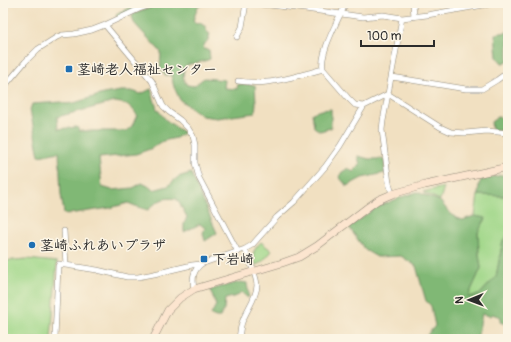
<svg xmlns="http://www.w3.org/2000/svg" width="511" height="342" font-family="Pangolin,'Klee One',sans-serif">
<rect width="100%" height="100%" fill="#fcf5e5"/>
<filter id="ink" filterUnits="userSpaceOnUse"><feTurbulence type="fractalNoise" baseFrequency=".025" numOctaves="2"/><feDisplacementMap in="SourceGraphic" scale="8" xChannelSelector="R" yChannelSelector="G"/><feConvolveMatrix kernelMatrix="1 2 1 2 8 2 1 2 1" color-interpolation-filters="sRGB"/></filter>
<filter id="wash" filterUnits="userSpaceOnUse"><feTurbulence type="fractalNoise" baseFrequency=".012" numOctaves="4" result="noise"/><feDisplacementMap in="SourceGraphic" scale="16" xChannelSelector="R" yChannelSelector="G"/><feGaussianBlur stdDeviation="0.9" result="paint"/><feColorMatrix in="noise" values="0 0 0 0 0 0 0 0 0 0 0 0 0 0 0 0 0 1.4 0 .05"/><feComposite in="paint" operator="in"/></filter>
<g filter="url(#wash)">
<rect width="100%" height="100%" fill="#f1e0c1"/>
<path fill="#a0d789" stroke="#66815a" d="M 444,187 L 440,200 L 423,192 Z
M 478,195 L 508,196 L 508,235 L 503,240 L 496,277 L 479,295 L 468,297 L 481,268 L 479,255 L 478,231 L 486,219 L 475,216 Z
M 261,242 L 272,251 L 262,262 L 256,265 L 255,264 C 252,252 253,251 261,242 Z
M 27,259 L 57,262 L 51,339 L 3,339 L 3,261 Z"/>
<path fill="#80b875" stroke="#567250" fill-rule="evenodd" d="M 136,3 L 152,3 L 117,17 L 116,15 Z
M 163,3 L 203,3 L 203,5 L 198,6 L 193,21 L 196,24 L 200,23 L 206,27 L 206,31 L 210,34 L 208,40 L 203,46 L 204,49 L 209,50 L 210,59 C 202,63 193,62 185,66 C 183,73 182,79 187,85 L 194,86 L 204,78 L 225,80 L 224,88 L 237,89 L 238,84 L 255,85 L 256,103 L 255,113 L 217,118 L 202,116 L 180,100 L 174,87 L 171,75 L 165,75 L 160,68 L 161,52 L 134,23 L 132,17 L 133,14 Z
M 508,32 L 508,62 L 502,63 L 497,57 L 495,34 Z
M 151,89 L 157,109 L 166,120 L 184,133 L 176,138 L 163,141 L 150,149 L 136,154 L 99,158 L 102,187 L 112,190 L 133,188 L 142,183 L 148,186 L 153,190 L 168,186 L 178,177 L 191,173 L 217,233 L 205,241 L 203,233 L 205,228 L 200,224 L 184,232 L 184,224 L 187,217 L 177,199 C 162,197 159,200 148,210 L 138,207 L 128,203 L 110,208 L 68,214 L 64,213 L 61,195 L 59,152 L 39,156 L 30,110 L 32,104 L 62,102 L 65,104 L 74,103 L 103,94 L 121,91 L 132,91 L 141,94 ZM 115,102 C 127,104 130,104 137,115 L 132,126 L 126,131 L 79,131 L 77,127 L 58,129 L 57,117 Z
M 331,109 L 331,128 L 320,131 L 314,127 L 312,113 L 321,110 Z
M 498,117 L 508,120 L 508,132 L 492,129 L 491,122 Z
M 358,156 L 369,159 L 384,159 L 385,173 L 362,178 L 347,186 L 340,178 L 341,173 L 348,168 L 353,172 L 360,165 Z
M 508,174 L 508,196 L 478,195 L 479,184 L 482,179 Z
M 417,192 L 440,201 L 449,212 L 456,218 L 463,220 L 474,216 L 486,218 L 478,232 L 479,255 L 481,268 L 468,297 L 479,295 L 496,277 L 503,240 L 508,235 L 508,325 L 500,322 L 501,317 L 492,314 L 490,316 L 482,314 L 477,339 L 431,339 L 427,335 L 435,326 L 431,306 L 426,301 L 416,266 L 401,256 L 377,257 L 365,250 L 349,227 L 377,207 L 402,197 Z
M 240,282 L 247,283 C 247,289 250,291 248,298 L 241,292 L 237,296 L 225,299 L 224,309 L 220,317 L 216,317 L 211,315 L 216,305 L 210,290 Z"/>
</g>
<g filter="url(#ink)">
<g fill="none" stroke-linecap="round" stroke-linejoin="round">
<defs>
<path id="street" d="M 251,3 L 305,9 L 363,17 L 383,15 L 402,18 L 427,15 L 495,3
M 345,3 L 342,12 L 339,17 C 333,30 320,55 323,69 L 348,98 L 355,105 L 364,106
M 413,3 L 414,17
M 105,25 L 152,81 L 163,106 L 169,112 L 180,120 L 188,128 L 193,136 L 195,145 L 195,163 L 199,178 L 238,252
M 237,37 L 242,27 L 246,3
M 392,77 L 466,89 L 482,89 L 497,80 L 508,72
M 238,81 C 247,82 257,84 267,82 C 286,80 304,74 323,69
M 3,88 L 25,62 L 38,49 L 57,37 L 62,35 L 74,34 L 92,30 L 105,25 L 139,9 L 157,3
M 392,194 L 389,183 L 382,130 L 383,121 L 402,18
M 64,231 L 66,265
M 194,289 C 192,278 193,271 201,264 L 245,249 L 252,245 L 277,217 L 294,202 L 325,167 L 340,146 L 364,106 L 388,94 L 440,127 L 451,132 L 465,133 L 487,131 L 508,133
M 55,339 L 58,266 L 59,264 L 97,270 L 127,277 L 138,277 L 154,274 L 192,265 L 201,264
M 239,339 C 240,333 240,326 243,320 C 247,309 257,297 257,285 C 256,273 249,261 245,249"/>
<path id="secondary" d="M 153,339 L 168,310 L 180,298 L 194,289 L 282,263 L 299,257 L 317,246 L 368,207 L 378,200 L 392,194 L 425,185 L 508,167"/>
</defs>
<use href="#street" stroke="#8e8676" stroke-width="6"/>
<use href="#secondary" stroke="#8e8676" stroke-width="8"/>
<use href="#street" stroke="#fff" stroke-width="5"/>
<use href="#secondary" stroke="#fce5cf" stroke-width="7"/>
</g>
</g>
<g fill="#1f6fb2" stroke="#fcf5e5" stroke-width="1.5">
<rect x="65" y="65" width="8" height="8" rx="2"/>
<circle cx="32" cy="245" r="4"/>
<rect x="200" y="255" width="8" height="8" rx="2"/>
</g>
<g text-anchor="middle" stroke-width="3" stroke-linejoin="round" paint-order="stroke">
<g font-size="14" font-weight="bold" fill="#2b2b2b" stroke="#fcf5e5" text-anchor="start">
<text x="77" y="74">茎崎老人福祉センター</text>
<text x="40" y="250">茎崎ふれあいプラザ</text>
<text x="212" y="264">下岩崎</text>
</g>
</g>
<rect width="511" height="342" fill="none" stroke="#fcf5e5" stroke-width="16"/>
<g transform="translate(469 300) rotate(269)" stroke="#fcf5e5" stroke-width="3" paint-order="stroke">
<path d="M0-3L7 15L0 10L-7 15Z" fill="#2b2b2b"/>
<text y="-6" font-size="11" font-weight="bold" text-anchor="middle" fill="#2b2b2b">N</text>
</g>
<path d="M361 40v6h73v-6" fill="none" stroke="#2b2b2b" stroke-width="2"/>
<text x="367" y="40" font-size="12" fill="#2b2b2b" stroke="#fcf5e5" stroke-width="3" paint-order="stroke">100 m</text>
</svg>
